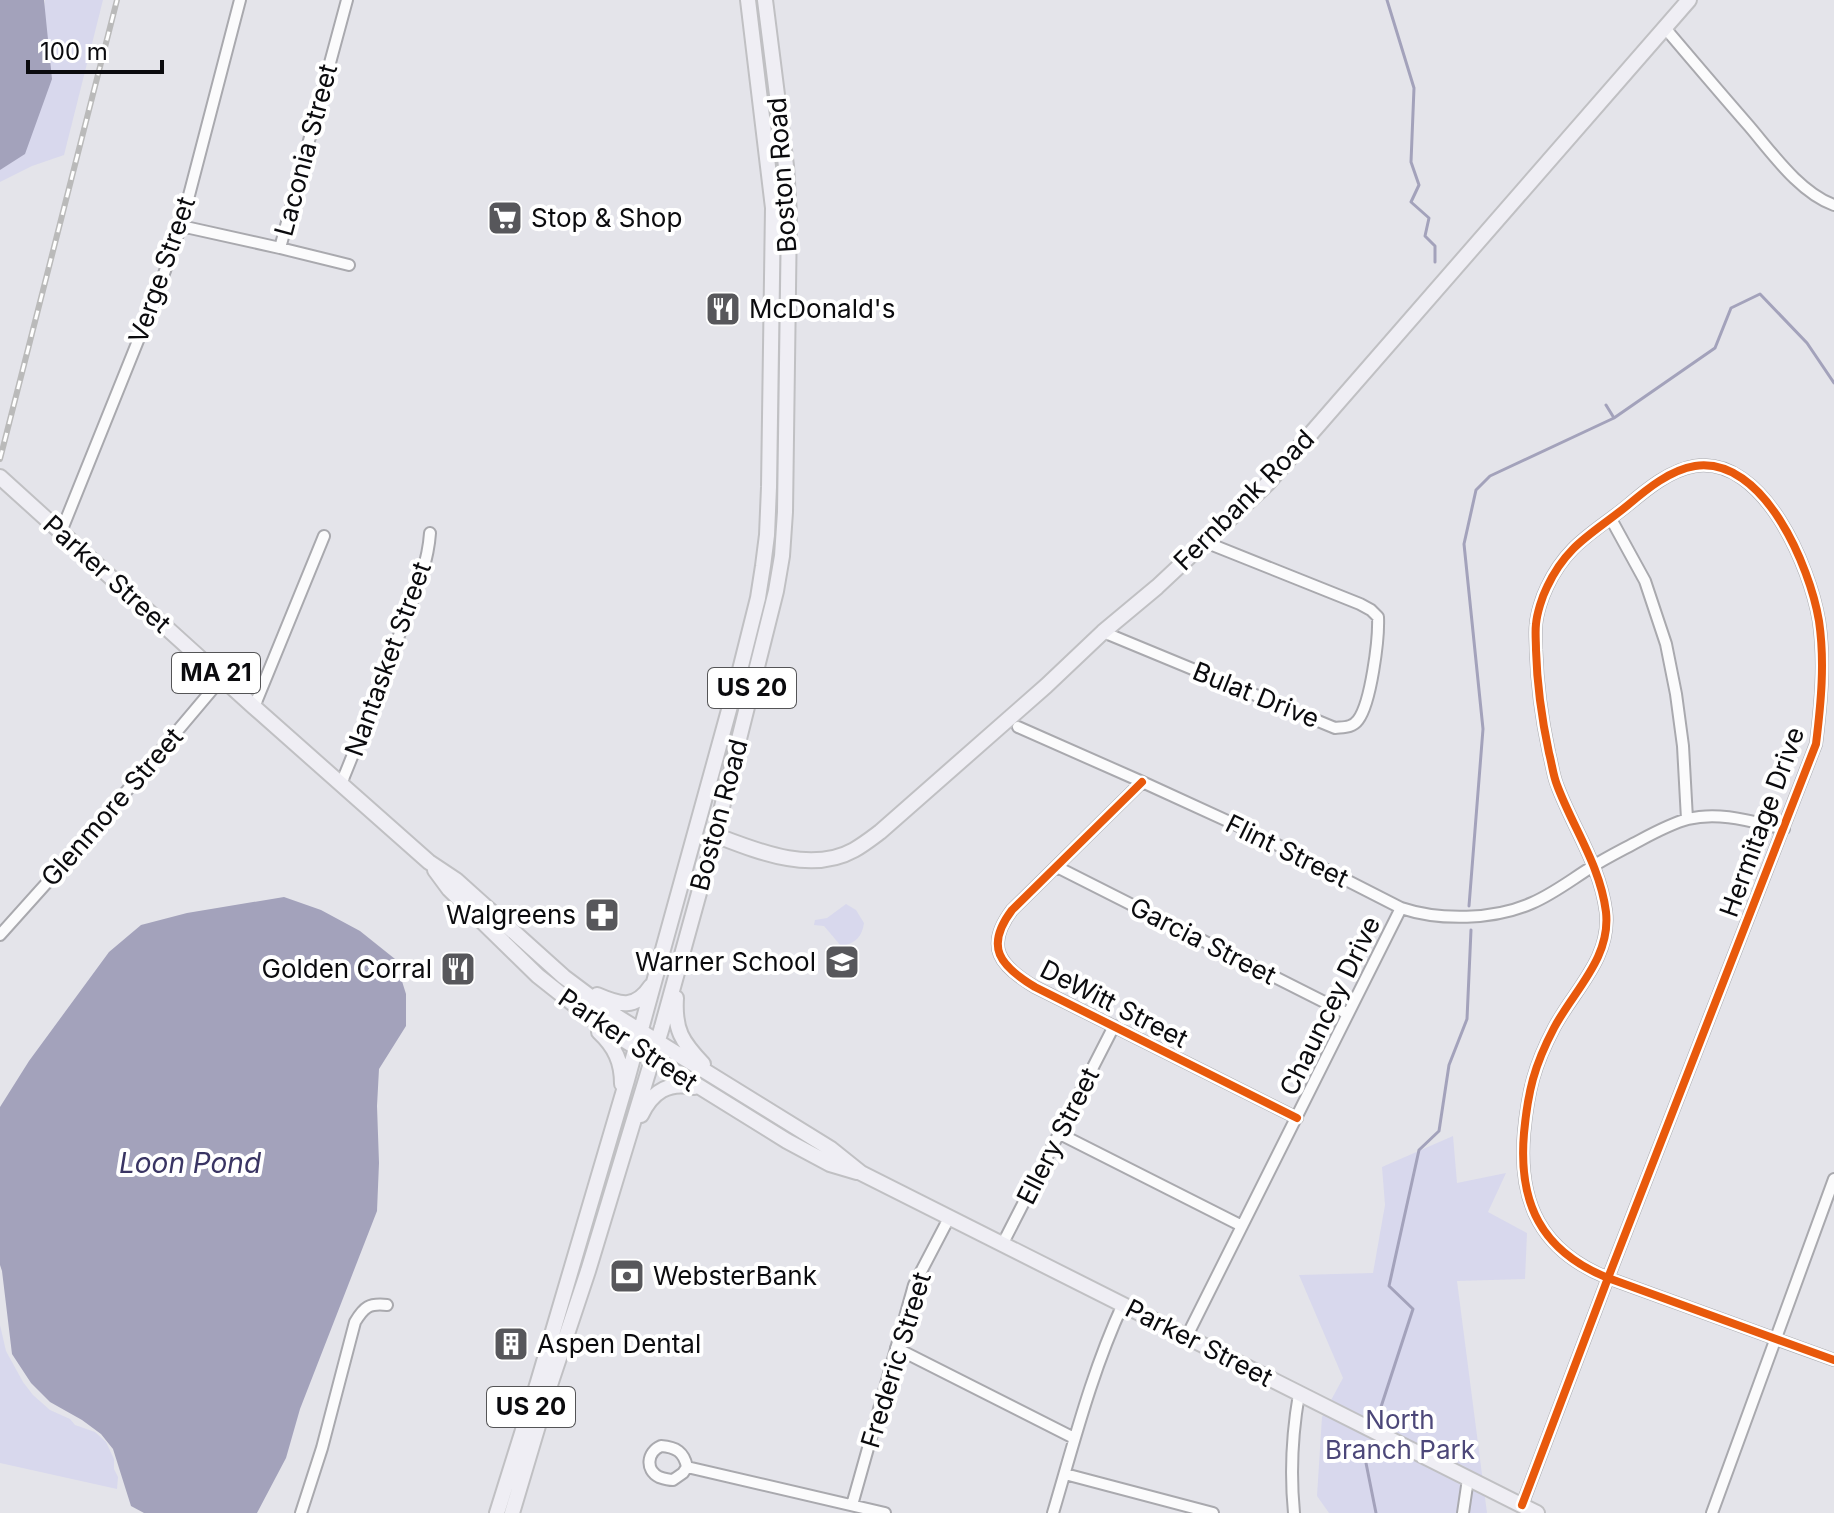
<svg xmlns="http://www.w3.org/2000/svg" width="1834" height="1513" font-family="Inter,sans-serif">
<rect width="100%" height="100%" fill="#e4e4ea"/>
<path fill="#d8d8ed" d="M 45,0 L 103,0 L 64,155 L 32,166 L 0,182 L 0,106 L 38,53 Z
M 846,904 L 856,910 L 864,923 C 862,937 855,944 841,946 L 824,926 L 814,925 L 815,920 L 827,918 Z
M 1453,1136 L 1457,1183 L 1506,1173 L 1488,1212 L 1527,1233 L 1525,1279 L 1457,1281 L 1487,1513 L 1329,1513 L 1317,1496 L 1322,1417 L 1343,1378 L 1299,1275 L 1373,1273 L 1385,1205 L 1382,1167 Z
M 0,1305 L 0,1325 L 6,1351 L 23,1382 L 33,1395 L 50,1410 L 70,1419 L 75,1425 L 95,1432 L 106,1442 L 114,1459 L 114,1469 L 118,1477 L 117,1489 L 0,1463 Z"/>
<path fill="#a3a2bb" d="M 0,0 L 44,0 L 52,79 L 25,154 L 0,170 Z
M 284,897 L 321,910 L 360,931 L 395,959 L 406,994 L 406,1026 L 379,1069 L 377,1106 L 379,1163 L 377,1211 L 300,1409 L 286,1458 L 257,1513 L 144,1513 L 131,1506 L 113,1449 L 101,1434 L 82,1420 L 50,1402 L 31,1383 L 12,1354 L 2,1271 L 0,1265 L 0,1107 L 29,1061 L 109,952 L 141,925 L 187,913 Z"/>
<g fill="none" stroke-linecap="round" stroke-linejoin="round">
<path stroke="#a3a2bb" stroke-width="3" d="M 1387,0 L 1414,88 L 1411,162 L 1419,185 L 1411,202 L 1429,218 L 1425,236 L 1435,246 L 1435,262
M 1606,405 L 1614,418
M 1469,906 L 1483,729 L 1464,544 L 1476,490 L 1490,476 L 1614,418 L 1715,348 L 1731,308 L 1760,294 L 1807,343 L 1834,383
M 1378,1416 L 1413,1309 L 1389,1286 L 1419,1150 L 1439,1131 L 1449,1065 L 1467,1019 L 1471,930
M 1363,1448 L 1376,1513"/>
<defs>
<path id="minor" d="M 1665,28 C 1693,61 1721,94 1749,126 C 1772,153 1800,193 1834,205
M 181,226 L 280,248 L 347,0
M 280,248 L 349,265
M 1611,519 L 1645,581 L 1666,644 L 1676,694 L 1683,746 L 1687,819
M 61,532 L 156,296 L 181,226 L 240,0
M 1103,632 L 1335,728 C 1344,727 1352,728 1358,720 C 1371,703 1379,639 1378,617 L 1371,610 L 1360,604 L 1205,542
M 254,707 L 324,536
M 1018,727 L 1138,780 L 1258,835 L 1401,908 C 1440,921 1494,920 1532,903 C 1553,894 1571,880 1590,868 C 1604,859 1618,852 1633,844 C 1650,835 1669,824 1688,819 C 1720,811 1753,822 1784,829
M 1142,782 L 1012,910 C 984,947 1000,966 1035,987 L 1297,1118
M 341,784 C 363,730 384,677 404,622 C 415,594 428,564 430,533
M 1057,867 L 1348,1014
M 0,935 L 87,838 L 222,678
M 1060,1134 L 1242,1226
M 1002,1245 L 1114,1026
M 1187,1336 L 1401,908
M 896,1348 L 1074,1438
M 661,1446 C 676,1447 684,1452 687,1467 L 683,1473 L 673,1480 C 670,1480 662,1478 659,1477 C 645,1470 647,1452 661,1446 Z
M 687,1467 L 885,1513
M 1065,1474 L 1213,1513
M 852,1505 L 914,1285 L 949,1218
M 1522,1505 L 1608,1278 L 1816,744 C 1821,703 1825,662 1819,621 C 1810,567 1764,456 1695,466 C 1670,470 1647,489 1628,505 C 1594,533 1567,544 1547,587 C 1542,597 1537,613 1536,624 C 1535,632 1536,642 1536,650 C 1537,685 1542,720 1549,753 C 1552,764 1553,775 1557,785 C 1573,828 1600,865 1606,912 C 1611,958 1574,990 1554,1028 C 1534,1066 1528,1091 1524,1133 C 1518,1203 1541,1251 1608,1278 L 1834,1360
M 301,1513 L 322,1448 L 355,1322 C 364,1307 369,1303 387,1305
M 1053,1513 C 1074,1442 1092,1371 1123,1304
M 1294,1513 C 1290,1472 1292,1434 1299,1394
M 1463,1513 L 1468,1479
M 1712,1513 L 1834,1179"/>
<path id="major" d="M 0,477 L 254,707 L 429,862 L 456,880 L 564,977 L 616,1016 L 831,1149 L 861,1173 L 1537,1513
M 715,835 C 757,851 811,874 854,850 C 863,845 872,838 880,832 L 1046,686 L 1103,632 L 1157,587 L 1267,484 L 1689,0
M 435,870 L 449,889 L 538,976 L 600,1025 L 787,1141 L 830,1164 L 857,1172
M 597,995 C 620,1005 635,1010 651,986
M 676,998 C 674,1030 682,1042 703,1064
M 599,1032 C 615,1047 622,1062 622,1084
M 641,1115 C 652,1092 668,1081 694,1087
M 497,1513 L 538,1382 L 627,1080 L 740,670 L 758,598 L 763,566 L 767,535 L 769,487 L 773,208 L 748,0
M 512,1513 L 551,1382 L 588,1271 L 662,1027 L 715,835 L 776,591 L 782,556 L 785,512 L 789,215 L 786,166 L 765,0"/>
</defs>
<use href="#minor" stroke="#a9a9ae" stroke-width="14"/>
<use href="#major" stroke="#c0c0c3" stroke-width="18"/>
<use href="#minor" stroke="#fbfbfc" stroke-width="10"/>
<use href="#major" stroke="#efeef4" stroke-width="14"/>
<defs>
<path id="rail" d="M 0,459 L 117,0"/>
</defs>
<use href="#rail" stroke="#bababa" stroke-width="6"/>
<use href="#rail" stroke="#fff" stroke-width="3" stroke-dasharray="9" stroke-linecap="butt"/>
<defs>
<path id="cycleway" d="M 1142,782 L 1012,910 C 984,947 1000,966 1035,987 L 1297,1118
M 1522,1505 L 1608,1278 L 1816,744 C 1821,703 1825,662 1819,621 C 1810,567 1764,456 1695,466 C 1670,470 1647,489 1628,505 C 1594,533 1567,544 1547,587 C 1542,597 1537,613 1536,624 C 1535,632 1536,642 1536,650 C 1537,685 1542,720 1549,753 C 1552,764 1553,775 1557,785 C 1573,828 1600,865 1606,912 C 1611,958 1574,990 1554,1028 C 1534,1066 1528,1091 1524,1133 C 1518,1203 1541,1251 1608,1278 L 1834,1360"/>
</defs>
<use href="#cycleway" stroke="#fff" stroke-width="13"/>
<use href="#cycleway" stroke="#e8590c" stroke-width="8"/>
</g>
<defs>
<symbol id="supermarket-square" viewBox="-11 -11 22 22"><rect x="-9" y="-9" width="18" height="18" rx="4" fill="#57575b" stroke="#fff"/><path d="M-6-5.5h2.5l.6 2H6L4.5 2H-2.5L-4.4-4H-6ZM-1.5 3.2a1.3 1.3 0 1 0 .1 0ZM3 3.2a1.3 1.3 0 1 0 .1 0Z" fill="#fff"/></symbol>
<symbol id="restaurant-square" viewBox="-11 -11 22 22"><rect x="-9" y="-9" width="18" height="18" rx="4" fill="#57575b" stroke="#fff"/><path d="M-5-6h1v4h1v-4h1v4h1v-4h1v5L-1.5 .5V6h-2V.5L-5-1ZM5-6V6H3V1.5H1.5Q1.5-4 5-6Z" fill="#fff"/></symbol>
<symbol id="pharmacy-square" viewBox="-11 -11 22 22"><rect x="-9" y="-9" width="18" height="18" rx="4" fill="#57575b" stroke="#fff"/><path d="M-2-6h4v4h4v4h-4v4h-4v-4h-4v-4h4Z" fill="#fff"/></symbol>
<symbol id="school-square" viewBox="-11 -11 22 22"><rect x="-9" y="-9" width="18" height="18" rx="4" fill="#57575b" stroke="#fff"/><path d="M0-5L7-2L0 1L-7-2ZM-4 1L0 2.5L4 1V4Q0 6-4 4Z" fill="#fff"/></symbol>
<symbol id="bank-square" viewBox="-11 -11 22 22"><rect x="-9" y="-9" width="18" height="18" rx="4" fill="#57575b" stroke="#fff"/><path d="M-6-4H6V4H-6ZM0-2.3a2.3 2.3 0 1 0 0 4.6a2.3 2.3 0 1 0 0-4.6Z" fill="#fff"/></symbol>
<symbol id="building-square" viewBox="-11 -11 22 22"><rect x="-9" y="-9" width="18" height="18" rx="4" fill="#57575b" stroke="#fff"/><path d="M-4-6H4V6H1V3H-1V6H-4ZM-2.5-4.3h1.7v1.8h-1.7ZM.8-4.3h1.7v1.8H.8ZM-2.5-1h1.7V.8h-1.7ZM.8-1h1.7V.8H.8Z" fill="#fff"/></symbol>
</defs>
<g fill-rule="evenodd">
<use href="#supermarket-square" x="485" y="198" width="40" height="40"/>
<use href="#restaurant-square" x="703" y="289" width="40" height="40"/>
<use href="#pharmacy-square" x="582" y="895" width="40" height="40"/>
<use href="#school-square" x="822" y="942" width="40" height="40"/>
<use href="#restaurant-square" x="438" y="949" width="40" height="40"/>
<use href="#bank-square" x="607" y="1256" width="40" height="40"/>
<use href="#building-square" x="491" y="1324" width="40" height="40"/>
</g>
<g text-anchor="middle" stroke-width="8" stroke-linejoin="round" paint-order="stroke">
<g fill="#fff" stroke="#545456" stroke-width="2">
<rect x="172" y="653" width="88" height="40" rx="6"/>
<rect x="708" y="668" width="88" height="40" rx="6"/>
<rect x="487" y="1387" width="88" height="40" rx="6"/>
</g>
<g font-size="24" font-weight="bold" fill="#0b0b0e">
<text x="216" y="681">MA 21</text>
<text x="752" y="696">US 20</text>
<text x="531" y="1415">US 20</text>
</g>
<g font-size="26" fill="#0b0b0e" stroke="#fff">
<text transform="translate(306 150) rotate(-75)" y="9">Laconia Street</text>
<text transform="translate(782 175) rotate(-94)" y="9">Boston Road</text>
<text transform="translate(162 270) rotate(-71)" y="9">Verge Street</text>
<text transform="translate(1244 500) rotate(-45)" y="9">Fernbank Road</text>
<text transform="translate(107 574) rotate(42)" y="9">Parker Street</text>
<text transform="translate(388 659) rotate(-70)" y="9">Nantasket Street</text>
<text transform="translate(1256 695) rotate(22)" y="9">Bulat Drive</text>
<text transform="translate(112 807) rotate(-49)" y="9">Glenmore Street</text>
<text transform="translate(719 815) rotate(-75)" y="9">Boston Road</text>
<text transform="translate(1762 822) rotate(-70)" y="9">Hermitage Drive</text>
<text transform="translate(1287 851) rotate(26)" y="9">Flint Street</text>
<text transform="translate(1203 941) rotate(27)" y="9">Garcia Street</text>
<text transform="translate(1114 1004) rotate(27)" y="9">DeWitt Street</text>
<text transform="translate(1330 1006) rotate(-64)" y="9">Chauncey Drive</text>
<text transform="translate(628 1040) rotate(34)" y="9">Parker Street</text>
<text transform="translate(1058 1136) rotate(-63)" y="9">Ellery Street</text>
<text transform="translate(1199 1343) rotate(27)" y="9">Parker Street</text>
<text transform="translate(896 1360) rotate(-73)" y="9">Frederic Street</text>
</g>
<g font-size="26" fill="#0b0b0e" stroke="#fff" text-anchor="start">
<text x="531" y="227">Stop &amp; Shop</text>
<text x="749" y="318">McDonald's</text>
<text x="576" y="924" text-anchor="end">Walgreens</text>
<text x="816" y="971" text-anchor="end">Warner School</text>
<text x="432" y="978" text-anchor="end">Golden Corral</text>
<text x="653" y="1285">WebsterBank</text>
<text x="537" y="1353">Aspen Dental</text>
</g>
<g font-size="26" fill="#4c4779" stroke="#fff">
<text x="1400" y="1429">North<tspan x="1400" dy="30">Branch Park</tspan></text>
</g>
<g font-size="28" font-style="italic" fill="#393463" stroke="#fff">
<text x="190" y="1173">Loon Pond</text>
</g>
</g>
<path d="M28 60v12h134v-12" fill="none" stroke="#0b0b0e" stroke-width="4"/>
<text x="40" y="60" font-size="24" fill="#0b0b0e" stroke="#ffffff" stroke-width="6" paint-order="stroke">100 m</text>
</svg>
